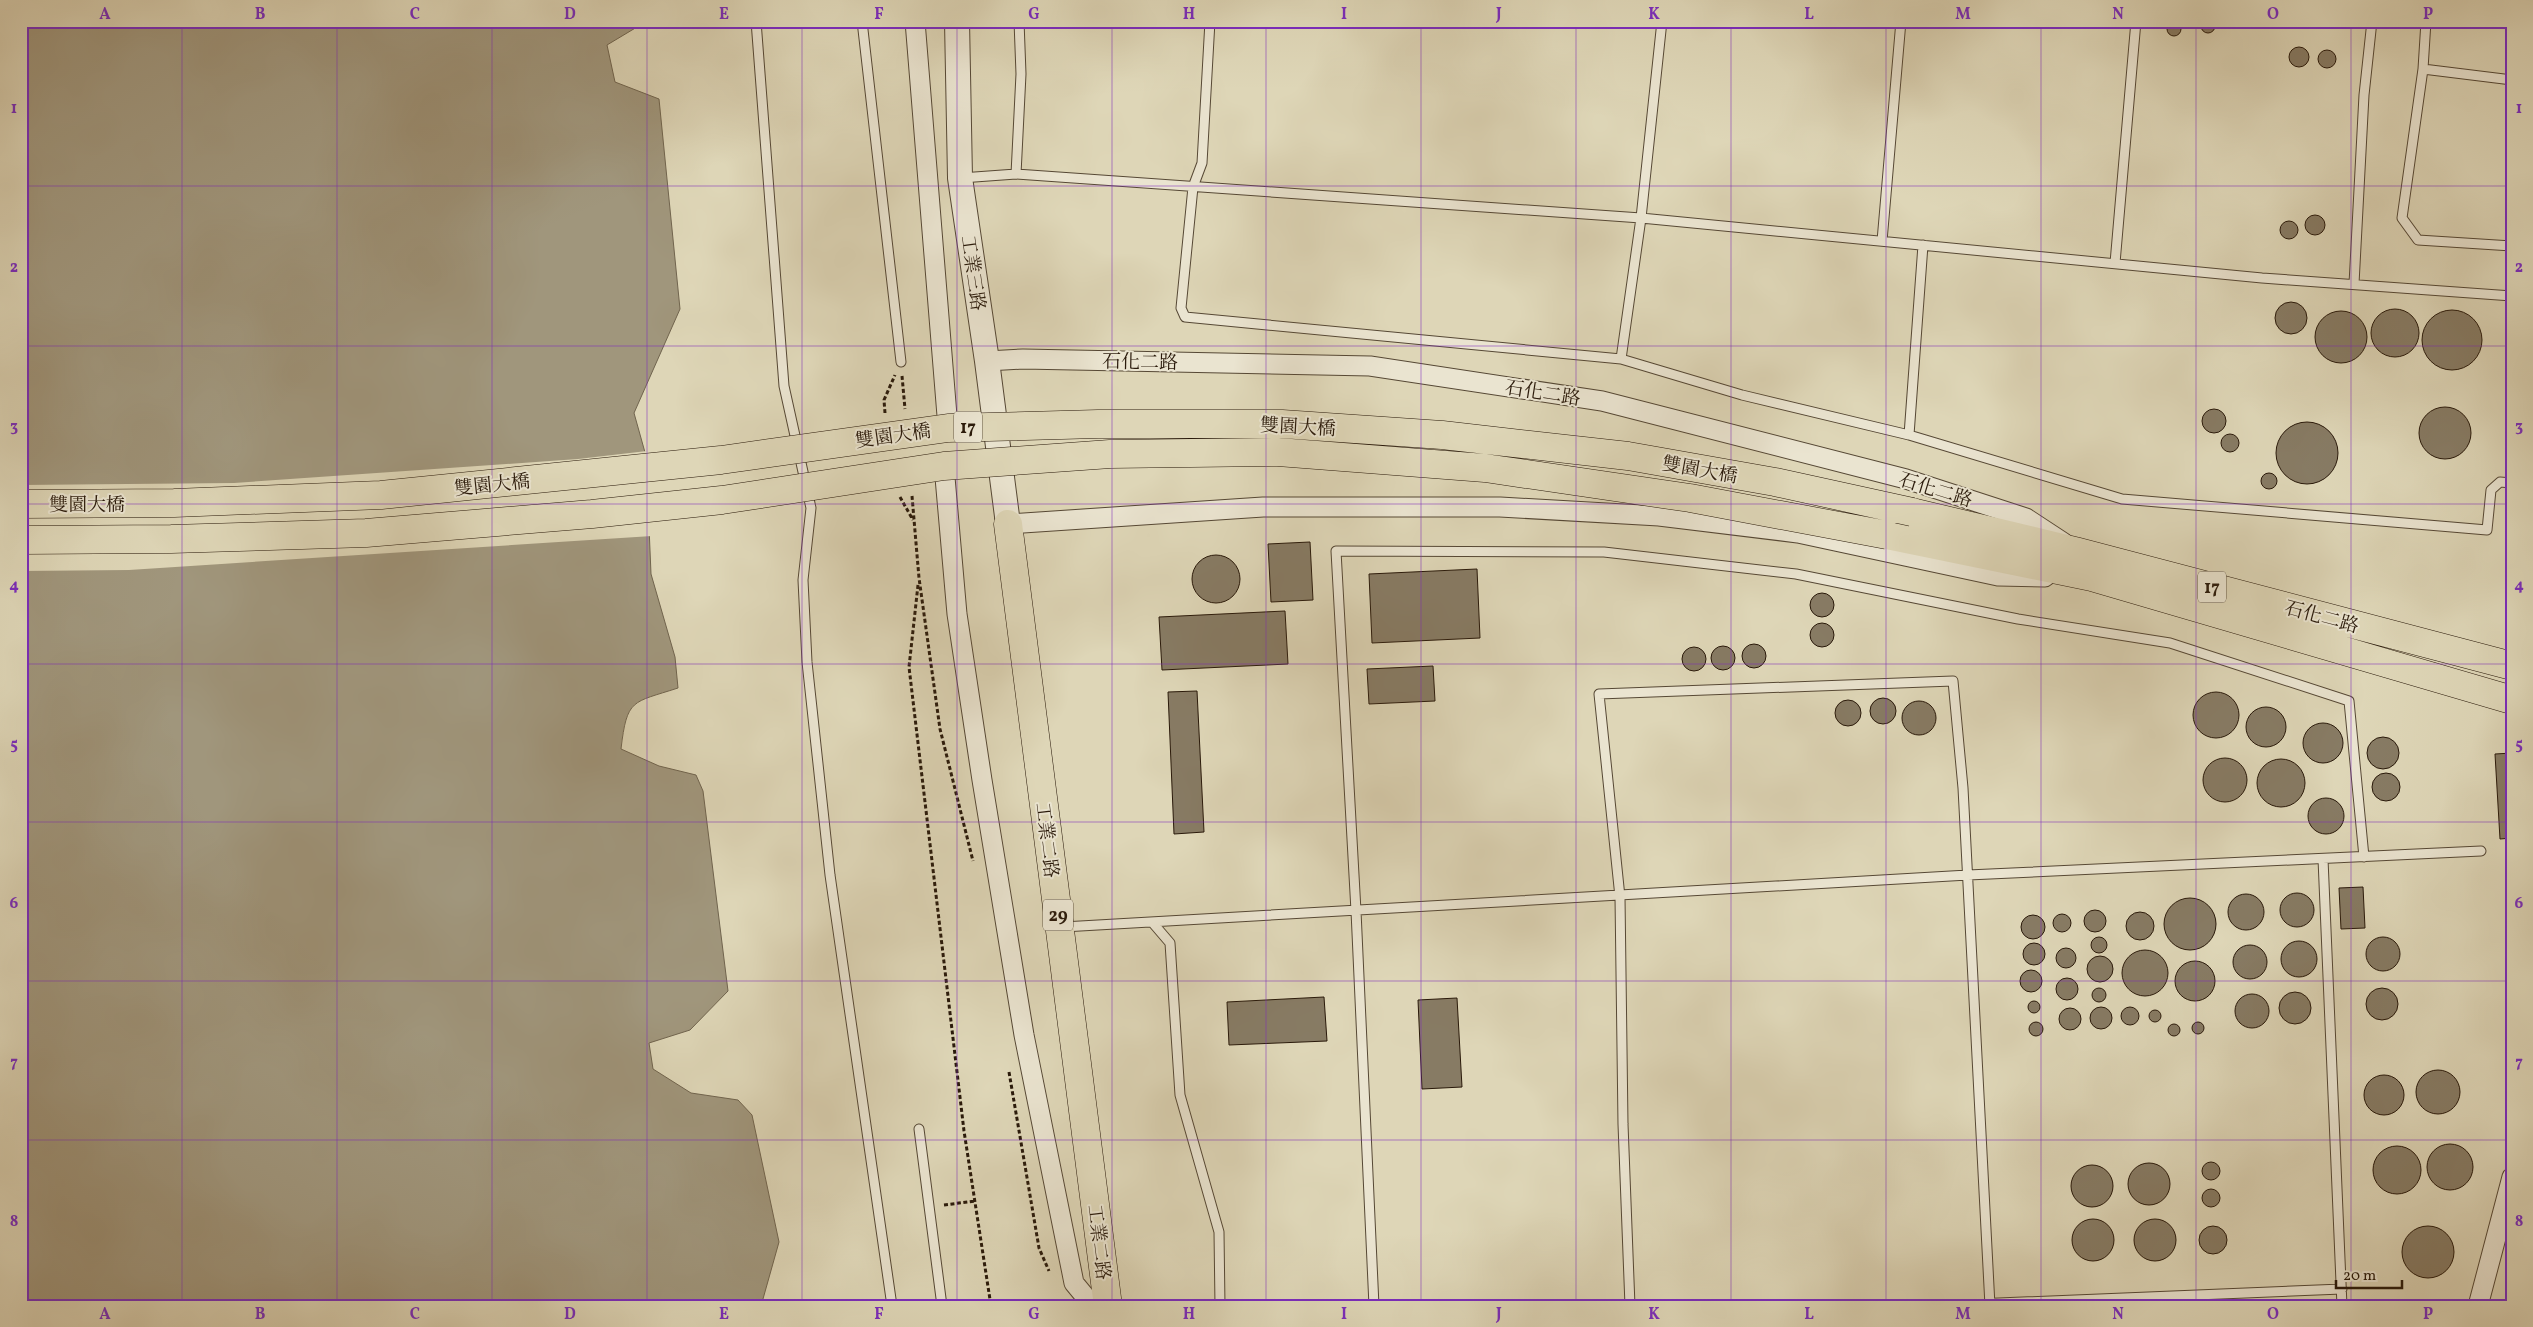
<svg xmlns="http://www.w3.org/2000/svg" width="2533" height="1327" font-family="Vollkorn,'Noto Serif TC',serif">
<rect width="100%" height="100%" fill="#ded6b7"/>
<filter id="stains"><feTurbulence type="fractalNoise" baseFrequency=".004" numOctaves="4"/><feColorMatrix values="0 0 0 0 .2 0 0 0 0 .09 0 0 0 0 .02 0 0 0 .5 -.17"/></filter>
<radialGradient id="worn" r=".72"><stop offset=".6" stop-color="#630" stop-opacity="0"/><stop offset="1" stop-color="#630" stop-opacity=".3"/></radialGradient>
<path fill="#a0967c" stroke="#70644e" d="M 21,21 L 647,21 L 607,45 L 615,82 L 659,99 L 680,309 L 634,413 L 646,456 L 651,574 L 675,657 L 678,688 C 632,703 627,698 621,749 L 659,766 L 696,775 L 703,791 L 728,991 L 690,1030 L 649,1043 L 653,1069 L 691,1093 L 738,1100 L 752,1115 L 779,1242 L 761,1306 L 21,1306 Z"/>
<path fill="#ded6b7" d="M 647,451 L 652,536 L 129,570 L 21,571 L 21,485 L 234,483 L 578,459 Z"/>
<path fill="#877b64" stroke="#29190a" d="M2201 26a7 7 0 1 1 14 0a7 7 0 1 1-14 0Z
M2167 29a7 7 0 1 1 14 0a7 7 0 1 1-14 0Z
M2289 57a10 10 0 1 1 20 0a10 10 0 1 1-20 0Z
M2318 59a9 9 0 1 1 18 0a9 9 0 1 1-18 0Z
M2305 225a10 10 0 1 1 20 0a10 10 0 1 1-20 0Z
M2280 230a9 9 0 1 1 18 0a9 9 0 1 1-18 0Z
M2275 318a16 16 0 1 1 32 0a16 16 0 1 1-32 0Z
M2371 333a24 24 0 1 1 48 0a24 24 0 1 1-48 0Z
M2422 340a30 30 0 1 1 60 0a30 30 0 1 1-60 0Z
M2315 337a26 26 0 1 1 52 0a26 26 0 1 1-52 0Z
M2419 433a26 26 0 1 1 52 0a26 26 0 1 1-52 0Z
M2202 421a12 12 0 1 1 24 0a12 12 0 1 1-24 0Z
M2276 453a31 31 0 1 1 62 0a31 31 0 1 1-62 0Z
M2221 443a9 9 0 1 1 18 0a9 9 0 1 1-18 0Z
M2261 481a8 8 0 1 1 16 0a8 8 0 1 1-16 0Z
M 1310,542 L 1313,600 L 1271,602 L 1268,544 Z
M1192 579a24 24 0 1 1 48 0a24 24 0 1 1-48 0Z
M 1477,569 L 1480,638 L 1372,643 L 1369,574 Z
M1810 605a12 12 0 1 1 24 0a12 12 0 1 1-24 0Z
M 1285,611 L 1288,664 L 1162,670 L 1159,617 Z
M1810 635a12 12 0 1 1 24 0a12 12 0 1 1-24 0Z
M1742 656a12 12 0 1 1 24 0a12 12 0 1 1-24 0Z
M1711 658a12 12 0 1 1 24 0a12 12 0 1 1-24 0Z
M1682 659a12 12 0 1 1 24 0a12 12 0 1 1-24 0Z
M 1433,666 L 1435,701 L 1369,704 L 1367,669 Z
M 1197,691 L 1204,832 L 1174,834 L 1168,692 Z
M2193 715a23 23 0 1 1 46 0a23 23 0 1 1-46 0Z
M1870 711a13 13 0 1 1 26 0a13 13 0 1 1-26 0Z
M1835 713a13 13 0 1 1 26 0a13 13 0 1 1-26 0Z
M1902 718a17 17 0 1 1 34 0a17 17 0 1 1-34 0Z
M2246 727a20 20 0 1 1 40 0a20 20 0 1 1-40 0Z
M2303 743a20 20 0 1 1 40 0a20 20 0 1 1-40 0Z
M2367 753a16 16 0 1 1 32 0a16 16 0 1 1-32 0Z
M 2512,753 L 2512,838 L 2500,839 L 2495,754 Z
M2203 780a22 22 0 1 1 44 0a22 22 0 1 1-44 0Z
M2257 783a24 24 0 1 1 48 0a24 24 0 1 1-48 0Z
M2372 787a14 14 0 1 1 28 0a14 14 0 1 1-28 0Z
M2308 816a18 18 0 1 1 36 0a18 18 0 1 1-36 0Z
M 2363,887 L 2365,928 L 2341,929 L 2339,888 Z
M2280 910a17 17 0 1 1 34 0a17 17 0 1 1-34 0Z
M2228 912a18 18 0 1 1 36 0a18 18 0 1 1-36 0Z
M2164 924a26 26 0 1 1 52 0a26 26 0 1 1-52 0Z
M2084 921a11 11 0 1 1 22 0a11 11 0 1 1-22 0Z
M2126 926a14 14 0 1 1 28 0a14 14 0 1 1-28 0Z
M2053 923a9 9 0 1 1 18 0a9 9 0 1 1-18 0Z
M2021 927a12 12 0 1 1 24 0a12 12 0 1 1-24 0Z
M2091 945a8 8 0 1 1 16 0a8 8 0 1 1-16 0Z
M2366 954a17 17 0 1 1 34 0a17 17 0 1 1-34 0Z
M2281 959a18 18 0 1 1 36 0a18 18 0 1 1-36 0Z
M2023 954a11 11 0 1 1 22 0a11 11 0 1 1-22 0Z
M2233 962a17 17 0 1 1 34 0a17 17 0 1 1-34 0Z
M2056 958a10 10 0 1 1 20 0a10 10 0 1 1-20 0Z
M2122 973a23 23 0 1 1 46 0a23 23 0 1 1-46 0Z
M2087 969a13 13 0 1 1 26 0a13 13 0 1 1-26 0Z
M2175 981a20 20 0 1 1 40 0a20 20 0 1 1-40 0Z
M2020 981a11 11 0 1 1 22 0a11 11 0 1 1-22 0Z
M2056 989a11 11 0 1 1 22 0a11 11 0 1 1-22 0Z
M2366 1004a16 16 0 1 1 32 0a16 16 0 1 1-32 0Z
M2092 995a7 7 0 1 1 14 0a7 7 0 1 1-14 0Z
M2279 1008a16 16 0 1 1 32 0a16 16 0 1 1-32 0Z
M2235 1011a17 17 0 1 1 34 0a17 17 0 1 1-34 0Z
M 1324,997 L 1327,1041 L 1229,1045 L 1227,1002 Z
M 1457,998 L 1462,1087 L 1422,1089 L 1418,1000 Z
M2028 1007a6 6 0 1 1 12 0a6 6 0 1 1-12 0Z
M2121 1016a9 9 0 1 1 18 0a9 9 0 1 1-18 0Z
M2090 1018a11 11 0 1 1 22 0a11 11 0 1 1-22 0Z
M2059 1019a11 11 0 1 1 22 0a11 11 0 1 1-22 0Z
M2149 1016a6 6 0 1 1 12 0a6 6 0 1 1-12 0Z
M2029 1029a7 7 0 1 1 14 0a7 7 0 1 1-14 0Z
M2192 1028a6 6 0 1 1 12 0a6 6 0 1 1-12 0Z
M2168 1030a6 6 0 1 1 12 0a6 6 0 1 1-12 0Z
M2416 1092a22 22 0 1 1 44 0a22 22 0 1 1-44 0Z
M2364 1095a20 20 0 1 1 40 0a20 20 0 1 1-40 0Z
M2427 1167a23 23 0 1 1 46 0a23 23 0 1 1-46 0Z
M2373 1170a24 24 0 1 1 48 0a24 24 0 1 1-48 0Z
M2202 1171a9 9 0 1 1 18 0a9 9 0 1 1-18 0Z
M2128 1184a21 21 0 1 1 42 0a21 21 0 1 1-42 0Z
M2071 1186a21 21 0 1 1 42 0a21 21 0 1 1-42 0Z
M2202 1198a9 9 0 1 1 18 0a9 9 0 1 1-18 0Z
M2134 1240a21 21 0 1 1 42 0a21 21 0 1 1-42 0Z
M2072 1240a21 21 0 1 1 42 0a21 21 0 1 1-42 0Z
M2199 1240a14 14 0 1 1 28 0a14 14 0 1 1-28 0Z
M2402 1252a26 26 0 1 1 52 0a26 26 0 1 1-52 0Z"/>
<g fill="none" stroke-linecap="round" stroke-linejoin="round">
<defs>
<path id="service" d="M 756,21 L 784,386 L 811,508 L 803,580 L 807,662 L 830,875 L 892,1306
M 862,21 L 901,362
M 1210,21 L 1202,163 L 1193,187 L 1181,308 L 1185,317 L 1621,359 L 1742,395 L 1909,435 L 2122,499 L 2487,530 L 2491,490 L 2500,482 L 2512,483
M 2426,21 L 2423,69 L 2402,218 L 2418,240 L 2512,246
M 2423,69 L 2512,80
M 1016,174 L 1021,74 L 1019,21
M 961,178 L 1016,174 L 1641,218 L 2262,278 L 2512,296
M 1882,241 L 1901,21
M 2115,263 L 2136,21
M 2354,284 L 2364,95 L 2372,21
M 1621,359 L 1641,218 L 1662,21
M 1909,435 L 1923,245
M 2323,859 L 2342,1306
M 1152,922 L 1170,943 L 1180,1095 L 1219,1232 L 1220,1306
M 1063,927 L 1968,875 L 2481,851
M 919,1129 L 942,1306
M 1374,1306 L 1356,911 L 1336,551 L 1604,552 L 1796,574 L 2018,619 L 2170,643 L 2349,701 L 2364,857
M 1630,1306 L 1623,1124 L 1620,897 L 1599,694 L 1953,681 L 1963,788 L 1990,1306
M 1927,1306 L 2342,1289"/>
<path id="minor" d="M 915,21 L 948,428
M 987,361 L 1023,359 L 1370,366 L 1602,401 L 1906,479 L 2026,518 L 2064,543
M 944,466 L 957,614 L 982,780 L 1024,1035 L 1074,1283 L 1093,1306
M 1008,524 L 1263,507 L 1500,507 L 1659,516 L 1798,533 L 1998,576 L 2045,577
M 2478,1306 L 2512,1177"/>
<path id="tertiary" d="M 957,21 L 960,178 L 987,361 L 1008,524"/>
<path id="primary" d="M 1912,512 L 2075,551 L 2512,666
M 1008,524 L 1108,1306
M 1887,535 L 2092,577 L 2512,700"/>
</defs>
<use href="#service" stroke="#564835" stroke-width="11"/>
<use href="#minor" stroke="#564835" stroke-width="21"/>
<use href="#tertiary" stroke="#564835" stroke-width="26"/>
<use href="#primary" stroke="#29190a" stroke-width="29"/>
<path stroke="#29190a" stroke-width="3" stroke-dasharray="4 2.5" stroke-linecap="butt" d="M 902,376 L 905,409
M 885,413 L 884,400 L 895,375
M 912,496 L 919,578 L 940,729 L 973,861
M 900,497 L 913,520
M 918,585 L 909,667 L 964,1131 L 991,1306
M 1009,1072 L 1039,1248 L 1049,1271
M 944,1205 L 975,1201"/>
<use href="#service" stroke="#eae4d0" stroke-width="9"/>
<use href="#minor" stroke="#eae4d0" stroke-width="19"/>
<use href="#tertiary" stroke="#eae4d0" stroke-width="24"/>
<use href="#primary" stroke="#ded6b7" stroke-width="28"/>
<defs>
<path id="primary-bridge" d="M 21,504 L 174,503 L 381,495 L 721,460 L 948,428 L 1098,424 L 1282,424 L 1442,435 L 1628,456 L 1775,482 L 1912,512
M 21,540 L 171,539 L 366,533 L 592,514 L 722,500 L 944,466 L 1110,454 L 1278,452 L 1485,468 L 1690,498 L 1887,535"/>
</defs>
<use href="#primary-bridge" stroke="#29190a" stroke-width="29" stroke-linecap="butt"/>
<use href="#primary-bridge" stroke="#ded6b7" stroke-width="28"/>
</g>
<path fill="none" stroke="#7b2cbf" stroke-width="1" stroke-opacity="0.55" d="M 182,21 L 182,1306M 337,21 L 337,1306M 492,21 L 492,1306M 647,21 L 647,1306M 802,21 L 802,1306M 957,21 L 957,1306M 1112,21 L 1112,1306M 1266,21 L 1266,1306M 1421,21 L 1421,1306M 1576,21 L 1576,1306M 1731,21 L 1731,1306M 1886,21 L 1886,1306M 2041,21 L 2041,1306M 2196,21 L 2196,1306M 2351,21 L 2351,1306M 21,186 L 2512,186M 21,346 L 2512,346M 21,504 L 2512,504M 21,664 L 2512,664M 21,822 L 2512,822M 21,981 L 2512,981M 21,1140 L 2512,1140"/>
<g text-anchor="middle" stroke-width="4" stroke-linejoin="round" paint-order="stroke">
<g fill="#eae4d0" stroke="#635645" stroke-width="1">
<rect x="954" y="411.5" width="28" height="31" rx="4"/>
<rect x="2198" y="571.5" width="28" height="31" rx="4"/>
<rect x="1043" y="899.5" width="30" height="31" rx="4"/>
</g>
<g font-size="18" font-weight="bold" fill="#29190a">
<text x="968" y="433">17</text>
<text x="2212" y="593">17</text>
<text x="1058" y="921">29</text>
</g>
<g font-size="19" fill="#29190a" stroke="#eae4d0">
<text transform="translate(974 273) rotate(82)" y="7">工業三路</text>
<text transform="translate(1140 361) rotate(1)" y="7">石化二路</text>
<text transform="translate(1543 392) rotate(9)" y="7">石化二路</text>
<text transform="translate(1298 426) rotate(3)" y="7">雙園大橋</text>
<text transform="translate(893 435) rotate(-8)" y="7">雙園大橋</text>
<text transform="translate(1700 469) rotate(10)" y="7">雙園大橋</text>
<text transform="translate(492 484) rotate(-6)" y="7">雙園大橋</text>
<text transform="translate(1936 489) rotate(17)" y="7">石化二路</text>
<text x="87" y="511">雙園大橋</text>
<text transform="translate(2322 616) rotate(15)" y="7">石化二路</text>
<text transform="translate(1048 840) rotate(83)" y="7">工業二路</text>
<text transform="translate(1100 1242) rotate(83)" y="7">工業二路</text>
</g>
</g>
<rect width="2533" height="1327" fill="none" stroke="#ded6b7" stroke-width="55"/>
<path d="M2336 1280v8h66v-8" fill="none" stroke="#29190a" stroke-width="2.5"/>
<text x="2343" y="1280" font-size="15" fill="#29190a" stroke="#eae4d0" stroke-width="4" paint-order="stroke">20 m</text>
<rect x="28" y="28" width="2478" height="1272" fill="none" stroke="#7b2cbf" stroke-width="2"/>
<g font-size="16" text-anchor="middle" font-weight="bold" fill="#7b2cbf">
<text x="105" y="19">A</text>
<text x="260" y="19">B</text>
<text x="415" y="19">C</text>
<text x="570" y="19">D</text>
<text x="724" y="19">E</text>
<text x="879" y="19">F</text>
<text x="1034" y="19">G</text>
<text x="1189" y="19">H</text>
<text x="1344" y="19">I</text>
<text x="1499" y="19">J</text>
<text x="1654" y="19">K</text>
<text x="1809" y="19">L</text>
<text x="1963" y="19">M</text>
<text x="2118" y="19">N</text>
<text x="2273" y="19">O</text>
<text x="2428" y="19">P</text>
<text x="14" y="113">1</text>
<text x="2519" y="113">1</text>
<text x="14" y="272">2</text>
<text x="2519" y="272">2</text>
<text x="14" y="431">3</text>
<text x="2519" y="431">3</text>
<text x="14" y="590">4</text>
<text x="2519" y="590">4</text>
<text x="14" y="749">5</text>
<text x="2519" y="749">5</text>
<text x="14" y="908">6</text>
<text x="2519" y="908">6</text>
<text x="14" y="1067">7</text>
<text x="2519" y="1067">7</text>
<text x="14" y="1226">8</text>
<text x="2519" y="1226">8</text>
<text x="105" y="1319">A</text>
<text x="260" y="1319">B</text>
<text x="415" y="1319">C</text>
<text x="570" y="1319">D</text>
<text x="724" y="1319">E</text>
<text x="879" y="1319">F</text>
<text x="1034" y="1319">G</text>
<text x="1189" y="1319">H</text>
<text x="1344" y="1319">I</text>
<text x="1499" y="1319">J</text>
<text x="1654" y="1319">K</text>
<text x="1809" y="1319">L</text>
<text x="1963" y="1319">M</text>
<text x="2118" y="1319">N</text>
<text x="2273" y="1319">O</text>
<text x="2428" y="1319">P</text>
</g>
<rect width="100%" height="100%" filter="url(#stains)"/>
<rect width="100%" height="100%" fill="url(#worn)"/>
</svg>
